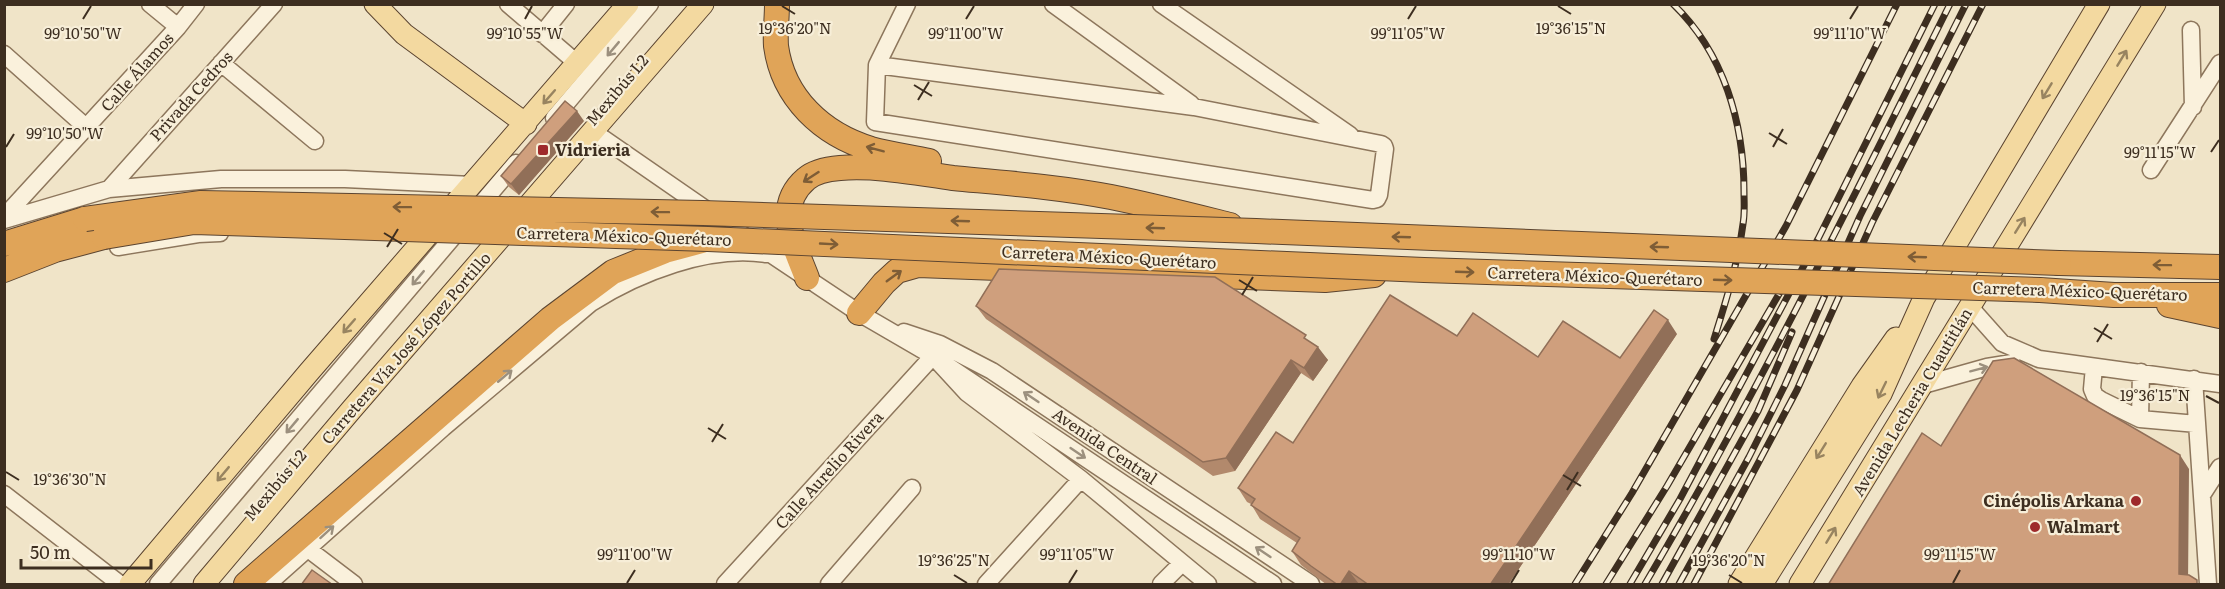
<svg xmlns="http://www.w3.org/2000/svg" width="2225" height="589" font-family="Literata,serif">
<rect width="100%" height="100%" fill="#f0e4c8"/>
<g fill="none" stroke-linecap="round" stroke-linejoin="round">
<defs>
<path id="minor" d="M 150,4 L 178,27
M 508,4 L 578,64
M 1053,4 L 1191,104
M 1161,4 L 1350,135
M 2191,30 L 2193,107
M 542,34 L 566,4
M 4,54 L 87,128
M 221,63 L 315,141
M 877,65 L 1194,107 L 1381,144 L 1384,146 L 1385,149 L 1379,195 L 1377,199 L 1373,200 L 875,122 L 877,65 L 907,4
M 554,118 L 650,4
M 594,132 L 772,255 L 859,313 L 933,356 L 1273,584
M 2151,170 L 2220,63
M 109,189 L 274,4
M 4,217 L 178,27 L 196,4
M 4,220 L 109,189 L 221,179 L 345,179 L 472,185
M 118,247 L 198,234 L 220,233
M 1970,307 L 2002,343 L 2039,359 L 2220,384
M 904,332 L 940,344 L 992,371 L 1311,584
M 2094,367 L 2092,389 L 2095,396 L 2101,400 L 2140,419 L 2197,424
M 2194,379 L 2208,584
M 1923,385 L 1987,367 L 2012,363
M 2140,419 L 2141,372
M 4,494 L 120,584
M 2202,495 L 2220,467
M 308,549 L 354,584
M 158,584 L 516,163
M 268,584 L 443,428 L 591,303 C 638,273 709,245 766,254
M 725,584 L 933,356 L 967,393 L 1081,479 L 1208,584
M 829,584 L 912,488
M 986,584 L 1081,479
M 1161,584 L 1182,563"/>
<path id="major" d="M 375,4 L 404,34 L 526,124
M 130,584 L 309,372 L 628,4
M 204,584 L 352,409 L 703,4
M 1739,584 L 1862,386 L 1896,338
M 1762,584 L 1881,394 L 1924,298 L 2099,4
M 1800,584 L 2155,4"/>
<path id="highway" d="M 777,4 C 777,18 775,33 776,46 C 783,98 822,134 871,149 C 890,154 910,157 929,161
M 4,244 L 85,219
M 2059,263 L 2220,267
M 4,270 L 55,250 L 104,237
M 807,278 C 795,246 773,207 806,179 C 815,171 828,169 840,168 C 877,165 916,173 953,178 C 1005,183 1059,187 1111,197 C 1151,205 1190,215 1230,225
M 2040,290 L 2114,295 L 2220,295
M 2169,305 L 2220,316
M 859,313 L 884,283 L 897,271 L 918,265 L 1325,280 L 1374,275
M 246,584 L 550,319 L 613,272 L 665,251 L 702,241"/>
</defs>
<use href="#minor" stroke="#8d765c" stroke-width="19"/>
<use href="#major" stroke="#5b4430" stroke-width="23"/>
<use href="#highway" stroke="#5b4430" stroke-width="26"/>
<use href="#minor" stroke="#faf1dc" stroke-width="16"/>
<use href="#major" stroke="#f3d9a0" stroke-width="21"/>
<use href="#highway" stroke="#e0a458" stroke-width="24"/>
<defs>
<path id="rail" d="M 1673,4 C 1724,53 1744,123 1744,192 C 1744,202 1745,213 1743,224 C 1738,263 1726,301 1714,339
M 1575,584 L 1632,493 L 1786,226 L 1897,4
M 1606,584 L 1667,486 L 1779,294
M 1630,584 L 1680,499 L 1818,239 L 1935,4
M 1645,584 C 1756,396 1852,200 1950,4
M 1662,584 L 1758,411 L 1792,332
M 1679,584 L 1749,457 L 1785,385 L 1860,216 L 1966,4
M 1694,584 L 1797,390 L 1872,223 L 1983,4"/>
</defs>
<use href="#rail" stroke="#3d2e20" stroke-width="7"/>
<use href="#rail" stroke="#f7eed8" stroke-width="4.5" stroke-dasharray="14" stroke-linecap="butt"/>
<defs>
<path id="highway-bridge" d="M 85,219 L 201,203 L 703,213 L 1256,231 L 2059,263
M 104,237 L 194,222 L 708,239 L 1424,270 L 2040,290"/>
</defs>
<use href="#highway-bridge" stroke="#5b4430" stroke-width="26" stroke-linecap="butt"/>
<use href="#highway-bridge" stroke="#e0a458" stroke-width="24"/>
</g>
<path fill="#b2896c" d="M 584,121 L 519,195 L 509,187 L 501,176 Z
M 976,306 L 1311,342 L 1328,360 L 1313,381 L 1301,373 L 1235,471 L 1213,476 L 986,319 Z
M 1677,334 L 1508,585 L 1327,585 L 1301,565 L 1292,551 L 1297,543 L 1260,519 L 1251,504 L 1247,502 L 1238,488 L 1293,443 L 1457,336 L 1538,357 L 1620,358 Z"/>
<path fill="#916f58" d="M 577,111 L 584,121 L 519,195 L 511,184 Z
M 1668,320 L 1677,334 L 1508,585 L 1490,585 Z
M 1318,347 L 1328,360 L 1313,381 L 1304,368 Z
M 1291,360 L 1301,373 L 1235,471 L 1226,458 Z
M 2180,455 L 2189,469 L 2188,585 L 2179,574 Z
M 1349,571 L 1359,584 L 1359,585 L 1340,585 Z"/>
<path fill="#cf9f7d" stroke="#916f58" stroke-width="1.5" d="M 565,101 L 577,111 L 511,184 L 501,176 Z
M 999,269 L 1215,277 L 1306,335 L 1304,338 L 1318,347 L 1304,368 L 1291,360 L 1226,458 L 1203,462 L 976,306 Z
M 1390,295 L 1457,336 L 1473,313 L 1538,357 L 1563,321 L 1620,358 L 1654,310 L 1668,320 L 1490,585 L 1369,585 L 1349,571 L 1340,585 L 1338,585 L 1311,566 L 1292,551 L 1300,538 L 1251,505 L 1255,499 L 1238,488 L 1276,432 L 1293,443 Z
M 2014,358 L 2180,455 L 2179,574 L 2189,575 L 2197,580 L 2197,585 L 1828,585 L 1922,433 L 1941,446 L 1993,361 Z
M 312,570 L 333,585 L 301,585 Z"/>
<defs><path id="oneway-shaft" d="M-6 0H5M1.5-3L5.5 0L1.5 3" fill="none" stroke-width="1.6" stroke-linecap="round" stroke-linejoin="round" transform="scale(1.5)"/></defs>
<g stroke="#9c907e">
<use href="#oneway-shaft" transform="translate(613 49) rotate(130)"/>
<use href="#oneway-shaft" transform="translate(418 278) rotate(130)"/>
<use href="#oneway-shaft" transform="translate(1979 369) rotate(-15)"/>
<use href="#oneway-shaft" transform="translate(505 376) rotate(-40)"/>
<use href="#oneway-shaft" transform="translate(1031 397) rotate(-146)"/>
<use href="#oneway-shaft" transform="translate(292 426) rotate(130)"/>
<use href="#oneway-shaft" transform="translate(1078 453) rotate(34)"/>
<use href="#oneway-shaft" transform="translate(327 532) rotate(-42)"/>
<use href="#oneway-shaft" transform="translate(1263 552) rotate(-146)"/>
</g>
<g stroke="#988460">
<use href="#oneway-shaft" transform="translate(2122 58) rotate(-59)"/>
<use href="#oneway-shaft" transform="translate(2047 91) rotate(121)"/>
<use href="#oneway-shaft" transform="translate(549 97) rotate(131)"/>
<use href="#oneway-shaft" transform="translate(2020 225) rotate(-58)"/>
<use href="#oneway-shaft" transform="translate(349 326) rotate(131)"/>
<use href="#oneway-shaft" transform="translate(1882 390) rotate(116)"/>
<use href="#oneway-shaft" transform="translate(1821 451) rotate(122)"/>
<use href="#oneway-shaft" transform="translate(223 474) rotate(130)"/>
<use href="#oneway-shaft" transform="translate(1831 535) rotate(-59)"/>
</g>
<g stroke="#7e5d36">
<use href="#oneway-shaft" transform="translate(875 149) rotate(-165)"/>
<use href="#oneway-shaft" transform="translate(811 177) rotate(147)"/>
<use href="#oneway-shaft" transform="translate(402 207) rotate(-179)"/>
<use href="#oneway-shaft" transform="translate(660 212) rotate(-179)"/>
<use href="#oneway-shaft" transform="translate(960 221) rotate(-178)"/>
<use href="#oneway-shaft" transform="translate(1155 228) rotate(-178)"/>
<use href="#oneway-shaft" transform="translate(1401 237) rotate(-178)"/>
<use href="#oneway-shaft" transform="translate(829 244) rotate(3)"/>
<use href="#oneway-shaft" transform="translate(1659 247) rotate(-178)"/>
<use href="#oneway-shaft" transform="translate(1917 257) rotate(-178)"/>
<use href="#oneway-shaft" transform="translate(2162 265) rotate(-179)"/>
<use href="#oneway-shaft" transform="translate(1465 272) rotate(2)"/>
<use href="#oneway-shaft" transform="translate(894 276) rotate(-36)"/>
<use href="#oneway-shaft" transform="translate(1723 280) rotate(2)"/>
</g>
<path fill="none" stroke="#3d2e20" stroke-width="2" d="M 782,6 L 795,14M 1558,6 L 1571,14M 83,19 L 91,6M 525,19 L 532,6M 966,19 L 974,6M 1408,19 L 1416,6M 1850,19 L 1858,6M 914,85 L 932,96M 918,100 L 929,82M 1769,133 L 1787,144M 6,147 L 14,134M 1773,147 L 1783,129M 2211,152 L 2219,140M 384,233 L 402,244M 387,247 L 398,229M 1239,280 L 1257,291M 1242,295 L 1253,277M 2094,328 L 2112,339M 2097,342 L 2108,324M 2206,396 L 2219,403M 708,428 L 726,439M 712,442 L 723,424M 6,472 L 19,480M 1563,475 L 1581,486M 1567,490 L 1578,472M 954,575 L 967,583M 1729,575 L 1742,583M 627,583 L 635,570M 1069,583 L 1077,570M 1511,583 L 1519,570M 1953,583 L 1960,570"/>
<g fill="#9e2a2b" stroke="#f7eed8" stroke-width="2">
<rect x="537" y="144" width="12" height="12" rx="3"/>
<circle cx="2136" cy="501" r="6"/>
<circle cx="2035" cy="527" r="6"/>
</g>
<g text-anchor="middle" stroke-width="4.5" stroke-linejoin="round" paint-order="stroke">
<g font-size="16" fill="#3d2e20" stroke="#f7eed8">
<text transform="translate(137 72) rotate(-48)" y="6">Calle Álamos</text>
<text transform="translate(617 90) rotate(-50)" y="6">Mexibús L2</text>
<text transform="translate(191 96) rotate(-48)" y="6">Privada Cedros</text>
<text transform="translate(624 236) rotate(2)" y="6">Carretera México-Querétaro</text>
<text transform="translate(1109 257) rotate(3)" y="6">Carretera México-Querétaro</text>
<text transform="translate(1595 276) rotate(2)" y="6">Carretera México-Querétaro</text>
<text transform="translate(2080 291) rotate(2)" y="6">Carretera México-Querétaro</text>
<text transform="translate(406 348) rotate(-49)" y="6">Carretera Vía José López Portillo</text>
<text transform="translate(1912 402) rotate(-59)" y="6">Avenida Lecheria Cuautitlán</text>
<text transform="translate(1105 446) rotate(34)" y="6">Avenida Central</text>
<text transform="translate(829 470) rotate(-48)" y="6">Calle Aurelio Rivera</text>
<text transform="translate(275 485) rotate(-50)" y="6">Mexibús L2</text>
</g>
<g font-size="16" font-weight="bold" fill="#3d2e20" stroke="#f7eed8" text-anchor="start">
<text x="555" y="156">Vidrieria</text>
<text x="2124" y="507" text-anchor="end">Cinépolis Arkana</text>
<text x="2047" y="533">Walmart</text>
</g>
</g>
<g font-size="15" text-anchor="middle" fill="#3d2e20" stroke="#f7eed8" stroke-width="4.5" stroke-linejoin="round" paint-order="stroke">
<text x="795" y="34">19°36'20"N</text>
<text x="1571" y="34">19°36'15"N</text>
<text x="83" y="39">99°10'50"W</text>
<text x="525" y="39">99°10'55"W</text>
<text x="966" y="39">99°11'00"W</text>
<text x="1408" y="39">99°11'05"W</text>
<text x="1850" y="39">99°11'10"W</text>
<text x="65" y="139">99°10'50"W</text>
<text x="2160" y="158">99°11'15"W</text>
<text x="2155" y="401">19°36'15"N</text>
<text x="70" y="485">19°36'30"N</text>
<text x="635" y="560">99°11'00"W</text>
<text x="1077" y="560">99°11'05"W</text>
<text x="1519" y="560">99°11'10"W</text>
<text x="1960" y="560">99°11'15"W</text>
<text x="954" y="566">19°36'25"N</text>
<text x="1729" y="566">19°36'20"N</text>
</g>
<rect width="2225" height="589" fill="none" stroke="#3d2e20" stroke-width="12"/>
<path d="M21 559v9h130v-9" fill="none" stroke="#3d2e20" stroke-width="3"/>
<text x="30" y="559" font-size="18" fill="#3d2e20" stroke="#f7eed8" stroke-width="4.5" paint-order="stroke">50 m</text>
</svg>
